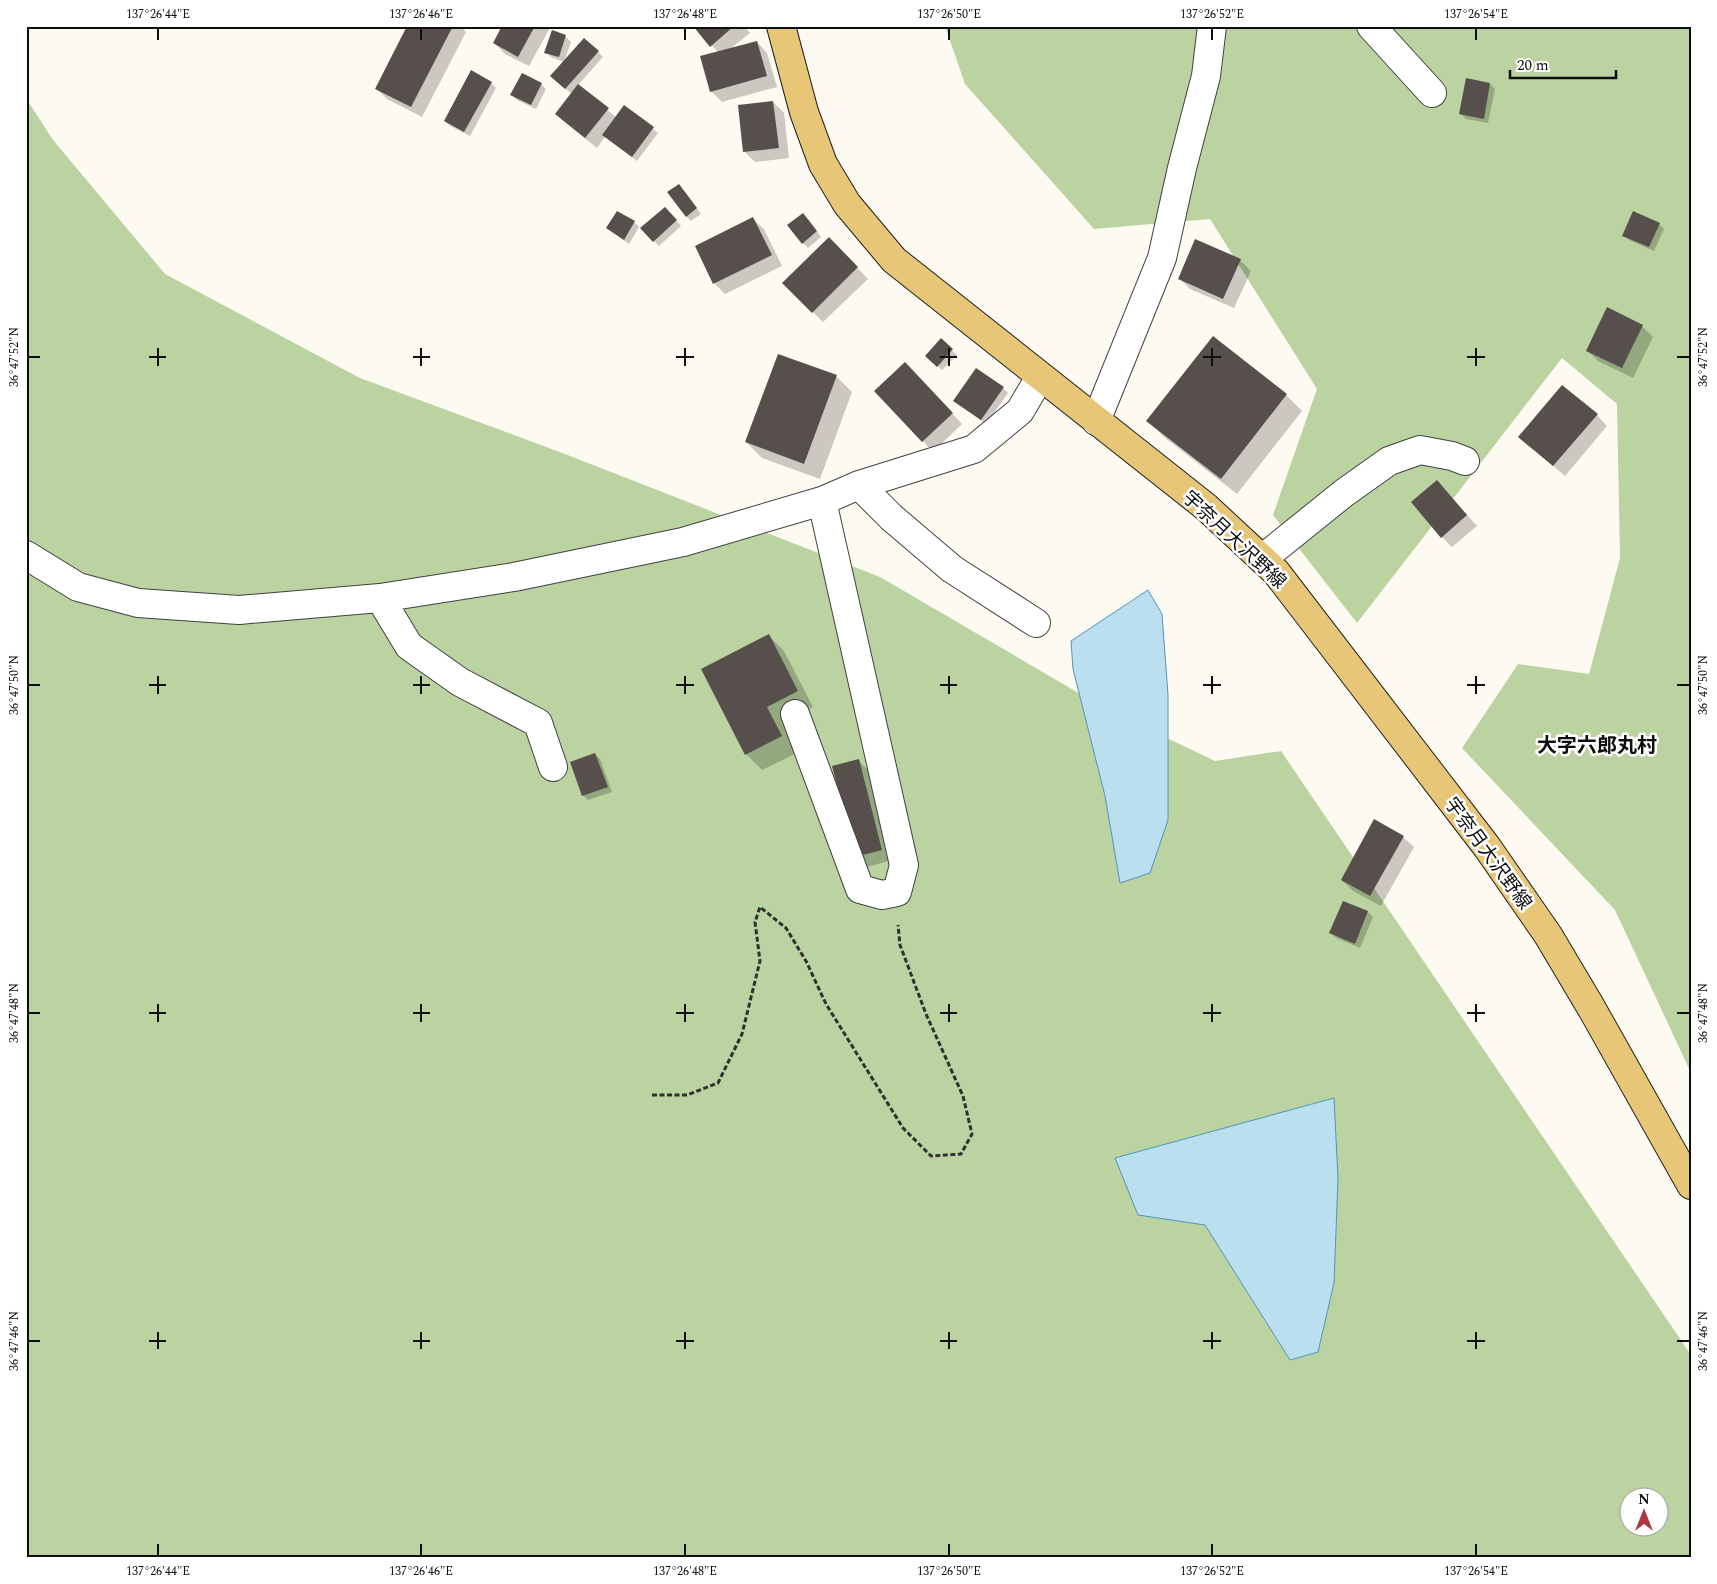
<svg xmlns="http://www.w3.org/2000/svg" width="1717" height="1584" font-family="Spectral,'Noto Sans JP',serif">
<rect width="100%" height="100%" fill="#fdfaf2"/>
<path fill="#bad3a0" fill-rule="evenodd" d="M 945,26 L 1691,26 L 1691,1073 L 1615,910 L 1462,748 L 1518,664 L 1589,674 L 1620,558 L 1617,404 L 1562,358 L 1357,623 L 1273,515 L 1317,389 L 1210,219 L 1094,229 L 965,84 Z
M 26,98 L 53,140 L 165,274 L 360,378 L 565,454 L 880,577 L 1106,709 L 1215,761 L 1281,751 L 1691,1355 L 1691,1558 L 26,1558 ZM 1630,1496 L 1660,1496 L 1660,1526 L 1630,1526 Z"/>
<path fill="#bcdfef" stroke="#4c96bd" d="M 1148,590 L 1162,614 L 1168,695 L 1168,820 L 1150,873 L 1120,883 L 1105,796 L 1073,669 L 1071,641 Z
M 1334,1098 L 1338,1179 L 1334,1283 L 1318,1352 L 1290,1360 L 1205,1225 L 1138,1215 L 1115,1158 Z"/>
<path fill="#0003" d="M 408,26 L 460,26 L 466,32 L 422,117 L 387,99 L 376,88 Z
M 503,26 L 551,26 L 529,66 L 505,54 L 494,43 Z
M 694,26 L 744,26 L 750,33 L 730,49 L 757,42 L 767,53 L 777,87 L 722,102 L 711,91 L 718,52 Z
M 552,32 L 566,37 L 571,42 L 564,62 L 551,57 L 546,52 Z
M 598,52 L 603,57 L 578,85 L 617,118 L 625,107 L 658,133 L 637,161 L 605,137 L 597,148 L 567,124 L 556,114 L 572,94 L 556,81 Z
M 491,83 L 496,88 L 470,136 L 450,126 L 445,121 Z
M 541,84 L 546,89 L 536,109 L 517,100 L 512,95 Z
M 1490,84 L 1495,89 L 1488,123 L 1466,119 L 1461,114 Z
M 773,102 L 784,113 L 789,158 L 755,162 L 744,151 Z
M 684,191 L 701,214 L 691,221 L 686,216 Z
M 665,208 L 681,226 L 659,246 L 642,229 Z
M 753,219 L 764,229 L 782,266 L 725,294 L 714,283 Z
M 808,219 L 821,237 L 808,248 L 803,243 Z
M 634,222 L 639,227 L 629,244 L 607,228 Z
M 1659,224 L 1664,229 L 1654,251 L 1629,240 L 1624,235 Z
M 829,239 L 868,279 L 823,322 L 784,283 Z
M 1240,260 L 1251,271 L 1234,308 L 1190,289 L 1179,278 Z
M 1642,326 L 1653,337 L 1633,378 L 1598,361 L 1587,350 Z
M 941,340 L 957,355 L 942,370 L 927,356 Z
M 915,374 L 962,424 L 933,452 L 923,441 Z
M 836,376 L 852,392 L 820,479 L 762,458 L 746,442 Z
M 1003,388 L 1008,393 L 986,424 L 954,401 Z
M 1286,395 L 1302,411 L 1237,494 L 1164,437 L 1148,421 Z
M 1597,415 L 1607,426 L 1565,476 L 1531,447 Z
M 1437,481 L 1477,526 L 1452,547 L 1442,537 Z
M 768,635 L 784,651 L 813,707 L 782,723 L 797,753 L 762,770 L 746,754 Z
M 595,754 L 600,759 L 612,792 L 588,800 L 583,795 Z
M 858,760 L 869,771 L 892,860 L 867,867 L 856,856 Z
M 1403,837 L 1414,847 L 1381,906 L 1353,891 L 1342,880 Z
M 1343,903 L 1368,912 L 1373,917 L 1360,948 L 1336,938 L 1331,933 Z"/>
<path fill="#564f4c" d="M 407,26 L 453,26 L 411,107 L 375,89 Z
M 502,26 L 535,26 L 518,57 L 493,43 Z
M 693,26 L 734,26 L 710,47 Z
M 552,30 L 566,35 L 559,57 L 544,53 Z
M 584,38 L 599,51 L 565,89 L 550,76 Z
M 757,41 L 767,76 L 710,92 L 700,56 Z
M 471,70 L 492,82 L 464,132 L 444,121 Z
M 522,73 L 542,83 L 531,105 L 510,95 Z
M 1466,78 L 1490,83 L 1484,119 L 1459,114 Z
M 578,84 L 609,108 L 585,138 L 555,114 Z
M 773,101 L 779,148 L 743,152 L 738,105 Z
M 624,105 L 654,127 L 632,157 L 602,135 Z
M 679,184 L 697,208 L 686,217 L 667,192 Z
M 665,207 L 677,220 L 653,242 L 640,228 Z
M 617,211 L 635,221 L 624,240 L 606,228 Z
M 1633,211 L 1660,223 L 1649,247 L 1622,236 Z
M 803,213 L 817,231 L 802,244 L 787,225 Z
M 753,217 L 772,255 L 713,284 L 695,246 Z
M 829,237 L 858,267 L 812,313 L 782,283 Z
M 1195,239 L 1241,259 L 1223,299 L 1178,279 Z
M 1607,307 L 1643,325 L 1622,368 L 1586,351 Z
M 1213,336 L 1287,394 L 1221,479 L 1146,421 Z
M 941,338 L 953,349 L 937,367 L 925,356 Z
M 778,354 L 837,375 L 804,464 L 745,442 Z
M 905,362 L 953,413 L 922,442 L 874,391 Z
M 976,368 L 1004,387 L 981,420 L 953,401 Z
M 1562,385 L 1598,414 L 1553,466 L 1518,437 Z
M 1437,480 L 1467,515 L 1441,538 L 1411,502 Z
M 769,634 L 798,691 L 767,707 L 782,736 L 745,755 L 701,669 Z
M 595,753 L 608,787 L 582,796 L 570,762 Z
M 859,759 L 882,850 L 855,857 L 832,766 Z
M 1374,819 L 1404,836 L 1370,896 L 1341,880 Z
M 1343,901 L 1368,911 L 1355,944 L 1329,933 Z"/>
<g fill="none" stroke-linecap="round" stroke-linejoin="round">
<defs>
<path id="minor" d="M 1371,26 L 1432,93
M 1096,421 L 1162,258 L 1182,168 L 1206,76 L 1212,26
M 859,485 L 891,517 L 952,569 L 1036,623
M 26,555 L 78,587 L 138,603 L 239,610 L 380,598 L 514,577 L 683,542 L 822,501 L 859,485 L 974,449 L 1020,411 L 1040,377
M 1262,559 L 1344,493 L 1389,461 L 1420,450 L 1452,456 L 1465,461
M 380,598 L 409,646 L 460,682 L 538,723 L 553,767
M 795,714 L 860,889 L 882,895 L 897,892 L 904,865 L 822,501"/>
<path id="major" d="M 781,26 L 804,112 L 823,164 L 847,204 L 894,260 L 1206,507 L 1276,572 L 1487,847 L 1548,935 L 1592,1009 L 1691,1185"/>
</defs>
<use href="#minor" stroke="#414141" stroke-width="30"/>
<use href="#major" stroke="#1f1f1f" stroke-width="30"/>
<path stroke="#303030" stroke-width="3" stroke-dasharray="5 2.5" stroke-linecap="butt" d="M 652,1095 L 687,1095 L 718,1083 L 742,1034 L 760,961 L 755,922 L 760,907 L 786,928 L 806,961 L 826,1004 L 903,1128 L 931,1156 L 961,1154 L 972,1134 L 963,1096 L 926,1014 L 900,945 L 898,925"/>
<use href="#minor" stroke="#fff" stroke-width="28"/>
<use href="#major" stroke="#e8c677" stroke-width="28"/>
</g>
<path fill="none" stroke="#0e0e0e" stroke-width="2" d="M 158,28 L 158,40M 421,28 L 421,40M 685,28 L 685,40M 949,28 L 949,40M 1212,28 L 1212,40M 1476,28 L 1476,40M 158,348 L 158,366M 421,348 L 421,366M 685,348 L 685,366M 949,348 L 949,366M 1212,348 L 1212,366M 1476,348 L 1476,366M 28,357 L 40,357M 149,357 L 166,357M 413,357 L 430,357M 676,357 L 694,357M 940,357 L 957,357M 1203,357 L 1221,357M 1467,357 L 1485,357M 1677,357 L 1690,357M 158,676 L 158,694M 421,676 L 421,694M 685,676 L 685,694M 949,676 L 949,694M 1212,676 L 1212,694M 1476,676 L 1476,694M 28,685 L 40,685M 149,685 L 166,685M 413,685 L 430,685M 676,685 L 694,685M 940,685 L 957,685M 1203,685 L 1221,685M 1467,685 L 1485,685M 1677,685 L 1690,685M 158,1004 L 158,1022M 421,1004 L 421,1022M 685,1004 L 685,1022M 949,1004 L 949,1022M 1212,1004 L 1212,1022M 1476,1004 L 1476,1022M 28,1013 L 40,1013M 149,1013 L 166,1013M 413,1013 L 430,1013M 676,1013 L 694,1013M 940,1013 L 957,1013M 1203,1013 L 1221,1013M 1467,1013 L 1485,1013M 1677,1013 L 1690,1013M 158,1332 L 158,1349M 421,1332 L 421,1349M 685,1332 L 685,1349M 949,1332 L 949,1349M 1212,1332 L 1212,1349M 1476,1332 L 1476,1349M 28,1341 L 40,1341M 149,1341 L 166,1341M 413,1341 L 430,1341M 676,1341 L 694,1341M 940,1341 L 957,1341M 1203,1341 L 1221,1341M 1467,1341 L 1485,1341M 1677,1341 L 1690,1341M 158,1544 L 158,1556M 421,1544 L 421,1556M 685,1544 L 685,1556M 949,1544 L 949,1556M 1212,1544 L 1212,1556M 1476,1544 L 1476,1556"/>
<g text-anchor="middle" stroke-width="5" stroke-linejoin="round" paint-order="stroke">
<g font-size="19" fill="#0e0e0e" stroke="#fff">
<text transform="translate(1235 539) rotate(43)" y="7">宇奈月大沢野線</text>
<text transform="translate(1489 853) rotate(54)" y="7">宇奈月大沢野線</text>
</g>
<g font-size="20" font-weight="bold" fill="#0e0e0e" stroke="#fff">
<text x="1597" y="752">大字六郎丸村</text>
</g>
</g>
<rect width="1717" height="1584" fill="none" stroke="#ffffff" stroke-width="55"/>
<g transform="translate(1644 1512)"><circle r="24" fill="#ffffff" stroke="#9f9f9f"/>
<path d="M0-4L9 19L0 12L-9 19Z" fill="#ae3743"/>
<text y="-8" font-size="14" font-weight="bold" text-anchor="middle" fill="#0e0e0e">N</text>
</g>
<path d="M1510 70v8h106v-8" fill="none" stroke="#0e0e0e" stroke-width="2.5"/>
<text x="1517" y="70" font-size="15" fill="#0e0e0e" stroke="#ffffff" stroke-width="4" paint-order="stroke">20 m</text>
<rect x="28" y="28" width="1662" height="1528" fill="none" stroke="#0e0e0e" stroke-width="2"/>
<g font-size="12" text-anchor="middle" fill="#0e0e0e">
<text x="158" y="18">137°26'44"E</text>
<text x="421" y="18">137°26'46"E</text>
<text x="685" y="18">137°26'48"E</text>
<text x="949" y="18">137°26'50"E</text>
<text x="1212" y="18">137°26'52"E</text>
<text x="1476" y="18">137°26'54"E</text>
<text transform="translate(14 357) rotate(-90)" y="4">36°47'52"N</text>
<text transform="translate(1703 357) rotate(-90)" y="4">36°47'52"N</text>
<text transform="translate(14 685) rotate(-90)" y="4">36°47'50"N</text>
<text transform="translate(1703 685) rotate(-90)" y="4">36°47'50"N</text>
<text transform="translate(14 1013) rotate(-90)" y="4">36°47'48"N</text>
<text transform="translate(1703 1013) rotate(-90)" y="4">36°47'48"N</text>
<text transform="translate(14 1341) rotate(-90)" y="4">36°47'46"N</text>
<text transform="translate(1703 1341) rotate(-90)" y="4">36°47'46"N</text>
<text x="158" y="1575">137°26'44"E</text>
<text x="421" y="1575">137°26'46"E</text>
<text x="685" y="1575">137°26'48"E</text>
<text x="949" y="1575">137°26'50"E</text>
<text x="1212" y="1575">137°26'52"E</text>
<text x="1476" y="1575">137°26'54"E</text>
</g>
</svg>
